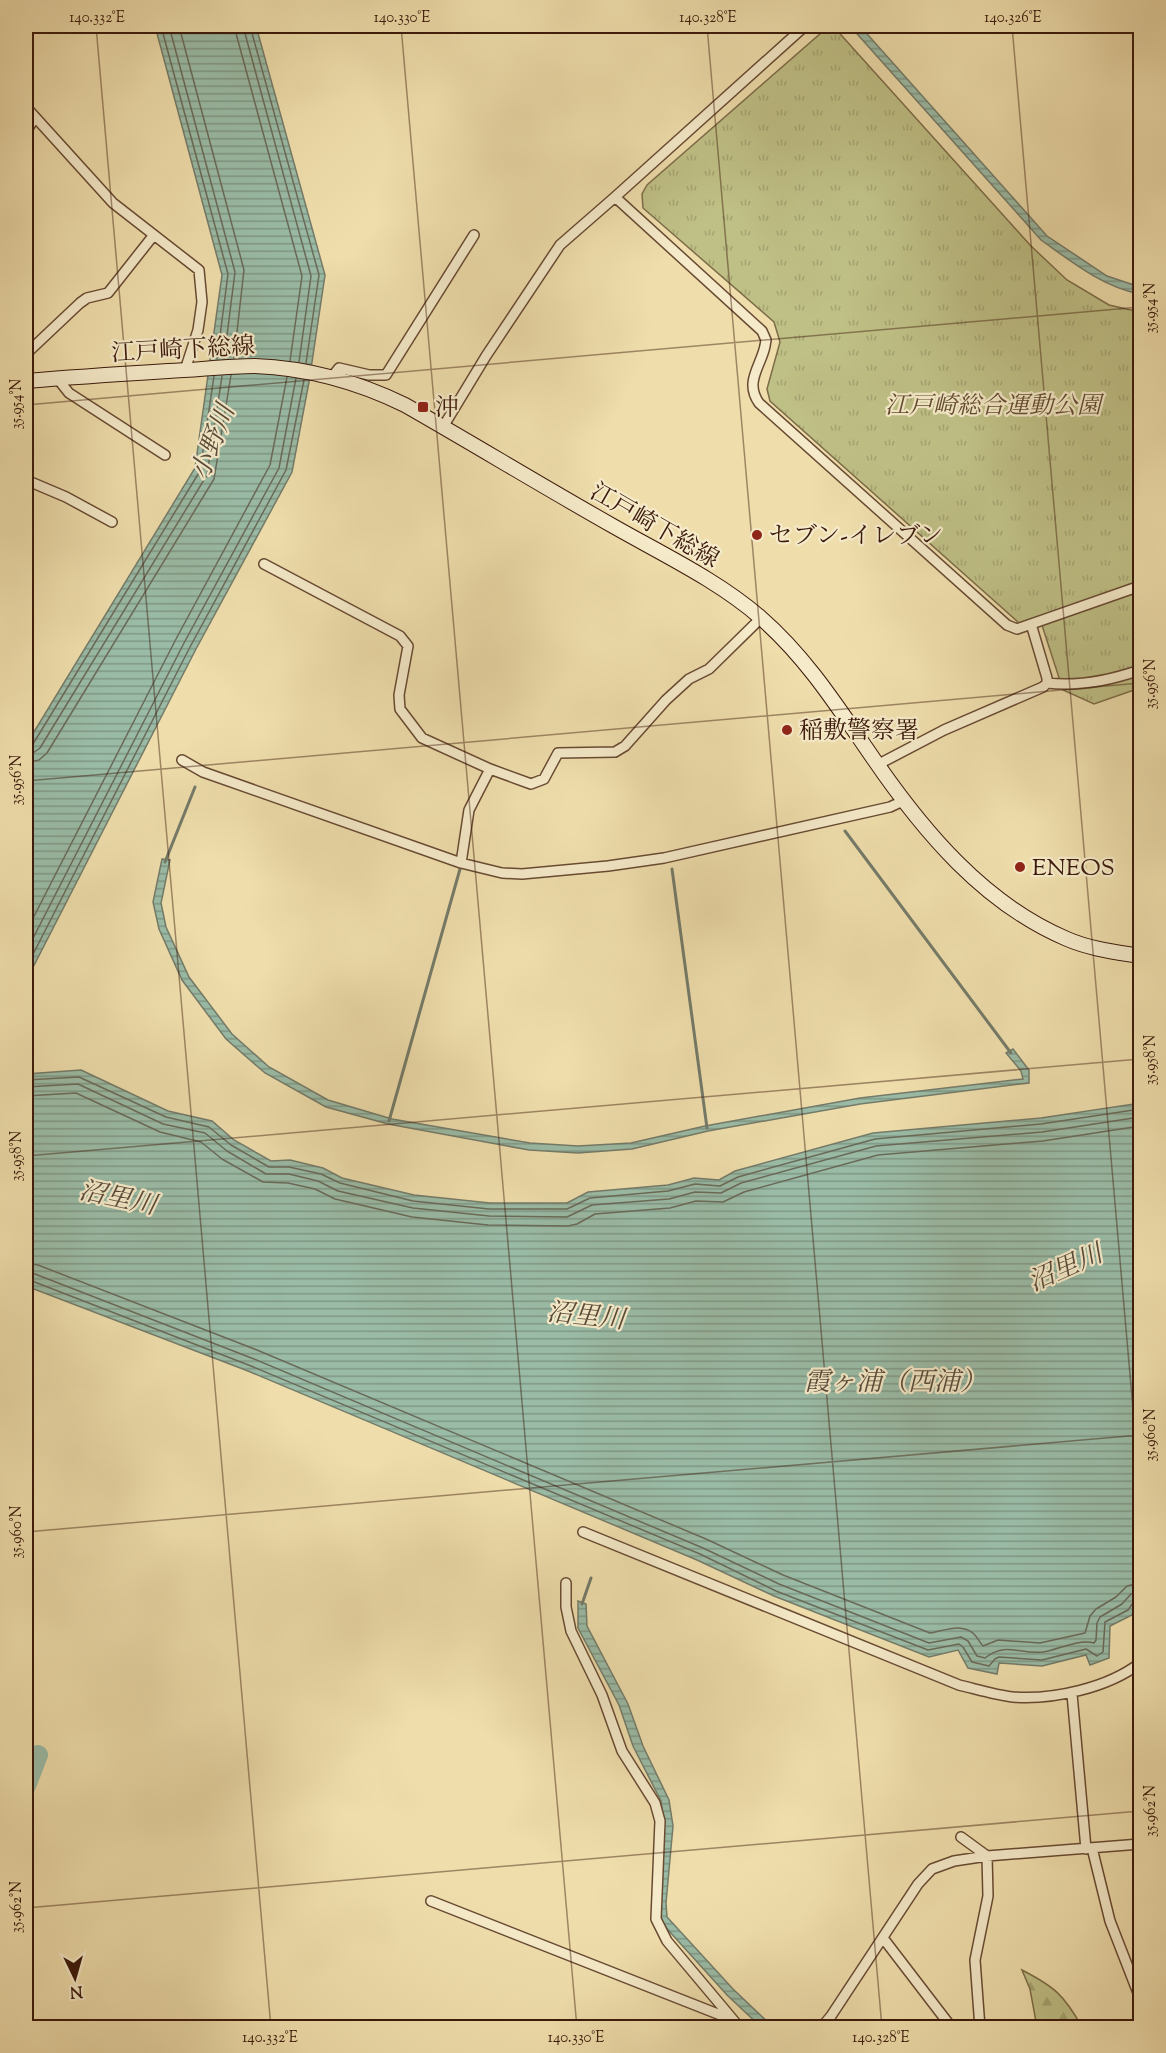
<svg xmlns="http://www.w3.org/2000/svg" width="1166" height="2053" font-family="'Sorts Mill Goudy','Noto Serif JP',serif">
<defs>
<pattern id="forest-firs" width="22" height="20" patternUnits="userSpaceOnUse" patternTransform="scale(1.5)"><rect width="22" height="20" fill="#bfc086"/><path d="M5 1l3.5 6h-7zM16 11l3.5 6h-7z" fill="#a5a472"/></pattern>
<pattern id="park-tufts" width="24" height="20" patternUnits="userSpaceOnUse" patternTransform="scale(1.5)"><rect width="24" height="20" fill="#bfc086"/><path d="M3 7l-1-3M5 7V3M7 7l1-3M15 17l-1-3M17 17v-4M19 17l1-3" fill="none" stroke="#a5a472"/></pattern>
<pattern id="water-rules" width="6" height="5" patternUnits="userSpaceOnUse" patternTransform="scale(1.5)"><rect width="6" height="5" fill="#9abca7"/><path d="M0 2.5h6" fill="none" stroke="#7f9886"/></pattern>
</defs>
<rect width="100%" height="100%" fill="#efdeac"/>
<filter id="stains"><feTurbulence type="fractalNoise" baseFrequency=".00333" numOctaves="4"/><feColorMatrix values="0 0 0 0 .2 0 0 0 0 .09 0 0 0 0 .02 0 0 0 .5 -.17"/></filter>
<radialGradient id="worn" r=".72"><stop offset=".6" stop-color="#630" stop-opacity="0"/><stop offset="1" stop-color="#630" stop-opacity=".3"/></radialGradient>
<path fill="url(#forest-firs)" stroke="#7d6c48" stroke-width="1.5" d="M 1022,1970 C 1055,1987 1064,1995 1082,2027 L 1037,2027 L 1030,1989 Z"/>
<path fill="url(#park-tufts)" stroke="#7d6c48" stroke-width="1.5" d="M 829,26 L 833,26 L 1031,246 L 1067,280 L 1109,305 L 1140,312 L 1140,688 L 1094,704 L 1063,690 L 1039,616 L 1019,623 L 770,401 L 767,389 L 780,342 L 774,322 L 643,208 L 642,194 L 647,185 Z"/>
<path fill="url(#water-rules)" stroke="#747b69" stroke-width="1.5" d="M 155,26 L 256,26 L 325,275 L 309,382 L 292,472 L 196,649 L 26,981 L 26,745 L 195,468 L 222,275 Z
M 850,26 L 860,26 L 1047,236 L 1107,276 L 1140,287 L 1140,294 C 1103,287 1072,262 1041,240 Z
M 162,859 L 170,860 L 161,903 L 166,927 L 189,977 L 232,1034 L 269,1067 L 328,1100 L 392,1119 L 530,1143 L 578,1146 L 631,1143 L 705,1126 L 860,1098 L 1023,1079 L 1021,1071 L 1006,1053 L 1013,1049 L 1029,1070 L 1029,1083 L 860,1104 L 708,1131 L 632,1149 L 578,1153 L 529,1150 L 388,1124 L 326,1107 L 265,1073 L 226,1039 L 182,980 L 159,929 L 153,902 Z
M 81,1070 L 168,1111 L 212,1121 L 234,1140 L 271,1161 L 290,1160 L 323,1168 L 342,1178 L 414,1195 L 490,1203 L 567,1203 L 588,1192 L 668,1185 L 694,1178 L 719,1180 L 735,1171 L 873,1133 L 1041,1118 L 1140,1103 L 1140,1602 L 1132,1615 L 1110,1626 L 1109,1658 L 1090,1665 L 1086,1655 L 1042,1666 L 999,1663 L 997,1674 L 968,1668 L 958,1650 L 929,1657 L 774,1596 L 697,1560 L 248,1371 L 26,1286 L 26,1074 Z
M 578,1601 L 586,1604 L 587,1626 L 628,1704 L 643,1746 L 669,1800 L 673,1826 L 666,1903 L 667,1917 L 733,1989 L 773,2027 L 761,2027 L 727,1995 L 660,1921 L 664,1825 L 661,1801 L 633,1746 L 619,1705 L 578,1628 Z"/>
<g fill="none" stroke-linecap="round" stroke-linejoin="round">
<path stroke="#6a6a59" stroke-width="1.5" d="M 161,26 L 228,274 L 217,359
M 169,26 L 235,272 L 224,359
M 179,26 L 244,270 L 234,358
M 234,26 L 302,276 L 290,361
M 243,26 L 311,276 L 299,362
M 250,26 L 319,275 L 306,363
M 26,747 L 33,744 L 200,471 L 214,376
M 26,754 L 33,753 L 40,748 L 207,475 L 222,376
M 26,763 L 39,760 L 47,753 L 214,479 L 231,375
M 26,932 L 176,639 L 270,465 L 287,377
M 26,952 L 184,643 L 279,468 L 296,378
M 26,968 L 190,647 L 286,470 L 304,380
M 26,1080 L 79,1077 L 166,1117 L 209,1127 L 231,1145 L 269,1167 L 289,1167 L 321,1174 L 340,1183 L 413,1201 L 489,1209 L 567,1209 L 590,1198 L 668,1191 L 695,1184 L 720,1186 L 738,1177 L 875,1139 L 1041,1124 L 1140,1109
M 26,1087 L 78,1084 L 163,1124 L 205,1133 L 227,1151 L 266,1174 L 289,1174 L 318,1181 L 338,1191 L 413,1208 L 489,1216 L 567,1217 L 592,1205 L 669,1199 L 695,1192 L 721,1193 L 741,1183 L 876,1146 L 1042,1132 L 1140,1117
M 26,1096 L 76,1093 L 160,1132 L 201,1142 L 222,1159 L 263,1182 L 288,1183 L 315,1189 L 335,1199 L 412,1217 L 488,1225 L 568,1226 L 577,1224 L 595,1214 L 670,1208 L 696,1201 L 723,1202 L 744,1192 L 878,1155 L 1043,1141 L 1140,1126
M 26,1263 L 38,1265 L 257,1350 L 706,1539 L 783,1575 L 930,1633 C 944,1631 961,1622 974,1634 C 978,1638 980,1643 983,1646 L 998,1640 L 1040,1643 L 1085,1633 L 1090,1616 L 1096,1609 L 1116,1597 L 1127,1586 L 1140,1583
M 26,1272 L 35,1274 L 254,1359 L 703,1548 L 779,1584 L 929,1643 L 961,1637 L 968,1641 L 977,1656 L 985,1658 C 1006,1641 1020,1655 1043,1652 C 1060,1649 1077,1639 1094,1643 L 1096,1640 L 1097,1623 L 1100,1617 L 1122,1604 L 1131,1594 L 1140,1592
M 26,1280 L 32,1281 L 251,1366 L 700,1554 L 776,1591 L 928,1650 L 959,1644 L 963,1647 L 972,1662 L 989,1666 L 995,1659 L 999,1657 L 1042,1660 L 1086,1649 L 1097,1656 L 1103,1652 L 1105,1622 L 1128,1610 L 1135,1600 L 1140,1599"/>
<path stroke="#747b69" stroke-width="3" d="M 845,831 L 1011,1053
M 165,862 L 195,787
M 672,869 L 707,1128
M 389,1121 L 460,869
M 582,1604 L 591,1578"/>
<path stroke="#9abca7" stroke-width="20" d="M 26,1786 L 38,1755"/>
<defs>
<path id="street" d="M 26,107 L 113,203 L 199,270 L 202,302 L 198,330 L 185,370
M 26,132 L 35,117
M 615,197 L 762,331 L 766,340 L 765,346 C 761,366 744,382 759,403 L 1007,625 L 1017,629 L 1140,586
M 26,354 L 80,303 L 87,298 L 108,293 L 153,236
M 332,377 L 339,368 L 369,375 L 386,375 L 474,235
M 57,378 L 69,393 L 165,455
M 443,427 L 486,356 L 560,245 L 615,197 L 805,26
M 26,480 L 66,497 L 112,522
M 264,564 L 400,636 L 408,646 L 399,695 L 400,709 L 422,738 L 490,769 L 531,784 L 544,779 L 558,753 L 615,752 L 625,746 L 666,700 L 689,679 L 709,669 L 761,618
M 1047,683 C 1079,687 1111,680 1140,670
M 182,760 L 203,772 L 461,863 L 502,873 L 522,874 L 608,866 L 664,858 L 890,807 L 903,801
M 877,765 L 944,730 L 1043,687 L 1047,683 L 1047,678 L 1031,624
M 461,863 L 469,810 L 490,769
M 583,1532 L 959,1685 C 976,1689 995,1695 1013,1697 C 1053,1700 1108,1688 1140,1663
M 566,1583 L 566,1607 L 571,1631 L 602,1695 L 622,1751 L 655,1803 L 660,1821 L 656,1919 L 667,1941 L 740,2028
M 1072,1694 L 1086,1849
M 961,1837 L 987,1856 L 988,1896 L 975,1960 L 980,2028
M 1092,1848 L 1110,1921 L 1140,1998
M 431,1901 L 728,2018
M 883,1938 L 952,2028
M 821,2028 L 831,2016 L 918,1884 L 932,1869 L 954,1861 L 987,1856 L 1140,1844"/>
<path id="secondary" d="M 26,381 C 73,377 120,374 168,371 C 197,370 226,366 255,366 C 308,368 358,382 405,405 C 475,445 544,487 613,526 C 662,554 719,581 761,618 C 807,658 839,709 873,758 C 923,831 984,904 1067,939 C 1090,949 1116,952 1140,956"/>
</defs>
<use href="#street" stroke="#684a33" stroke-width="12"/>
<use href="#secondary" stroke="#3b190b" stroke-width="16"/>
<use href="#street" stroke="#f5eac9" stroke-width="9"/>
<use href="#secondary" stroke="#f5eac9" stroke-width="14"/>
</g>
<path fill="none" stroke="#3b190b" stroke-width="1.5" stroke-opacity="0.45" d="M 96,26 L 271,2028M 401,26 L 577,2028M 707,26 L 882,2028M 1012,26 L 1140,1489M 26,29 L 66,26M 26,405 L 1140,307M 26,781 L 1140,683M 26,1156 L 1140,1059M 26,1532 L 1140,1435M 26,1908 L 1140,1811"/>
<g fill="#8f2418" stroke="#f5eac9" stroke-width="2">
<rect x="417" y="401" width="12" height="12" rx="3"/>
<circle cx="757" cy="535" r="6"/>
<circle cx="787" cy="730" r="6"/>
<circle cx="1020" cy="867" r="6"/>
</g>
<g text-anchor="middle" stroke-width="4.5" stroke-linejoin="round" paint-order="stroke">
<g font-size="24" fill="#3b190b" stroke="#f5eac9">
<text transform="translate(183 349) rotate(-3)" y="8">江戸崎下総線</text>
<text transform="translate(655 525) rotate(30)" y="8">江戸崎下総線</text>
</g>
<g font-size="24" font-style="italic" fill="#634b30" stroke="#f5eac9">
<text x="993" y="413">江戸崎総合運動公園</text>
</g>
<g font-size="24" fill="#3b190b" stroke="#f5eac9" text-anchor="start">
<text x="435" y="415">沖</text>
<text x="769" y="543">セブン-イレブン</text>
<text x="799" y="738">稲敷警察署</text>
<text x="1032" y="875">ENEOS</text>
</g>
<g font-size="26" font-style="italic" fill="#584a3a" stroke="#f5eac9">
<text transform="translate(212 442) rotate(-69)" y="9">小野川</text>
<text transform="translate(118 1197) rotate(12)" y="9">沼里川</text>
<text transform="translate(1065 1267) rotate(-24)" y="9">沼里川</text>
<text transform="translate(586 1315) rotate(6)" y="9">沼里川</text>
<text x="895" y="1390">霞ヶ浦（西浦）</text>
</g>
</g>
<rect width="1166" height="2053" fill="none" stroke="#efdeac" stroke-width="66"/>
<g transform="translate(75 1978) rotate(175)" stroke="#f5eac9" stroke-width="4.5" paint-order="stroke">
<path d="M0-4.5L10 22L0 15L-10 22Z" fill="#3b190b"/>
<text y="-9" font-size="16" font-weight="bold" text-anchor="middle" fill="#3b190b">N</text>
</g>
<rect x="33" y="33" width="1100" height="1987" fill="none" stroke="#3b190b" stroke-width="2"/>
<g font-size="15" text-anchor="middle" fill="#3b190b">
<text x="97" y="22">140.332°E</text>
<text x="402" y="22">140.330°E</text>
<text x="708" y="22">140.328°E</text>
<text x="1013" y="22">140.326°E</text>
<text transform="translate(1150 308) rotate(-90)" y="5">35.954°N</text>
<text transform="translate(16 404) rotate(-90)" y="5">35.954°N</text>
<text transform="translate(1150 684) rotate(-90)" y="5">35.956°N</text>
<text transform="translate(16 780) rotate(-90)" y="5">35.956°N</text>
<text transform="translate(1150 1060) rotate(-90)" y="5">35.958°N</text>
<text transform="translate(16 1156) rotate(-90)" y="5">35.958°N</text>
<text transform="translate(1150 1435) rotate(-90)" y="5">35.960°N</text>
<text transform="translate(16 1532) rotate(-90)" y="5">35.960°N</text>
<text transform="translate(1150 1811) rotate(-90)" y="5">35.962°N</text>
<text transform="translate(16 1907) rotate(-90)" y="5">35.962°N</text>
<text x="270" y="2042">140.332°E</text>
<text x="576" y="2042">140.330°E</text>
<text x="881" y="2042">140.328°E</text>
</g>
<rect width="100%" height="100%" filter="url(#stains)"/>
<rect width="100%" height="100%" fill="url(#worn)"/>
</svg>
